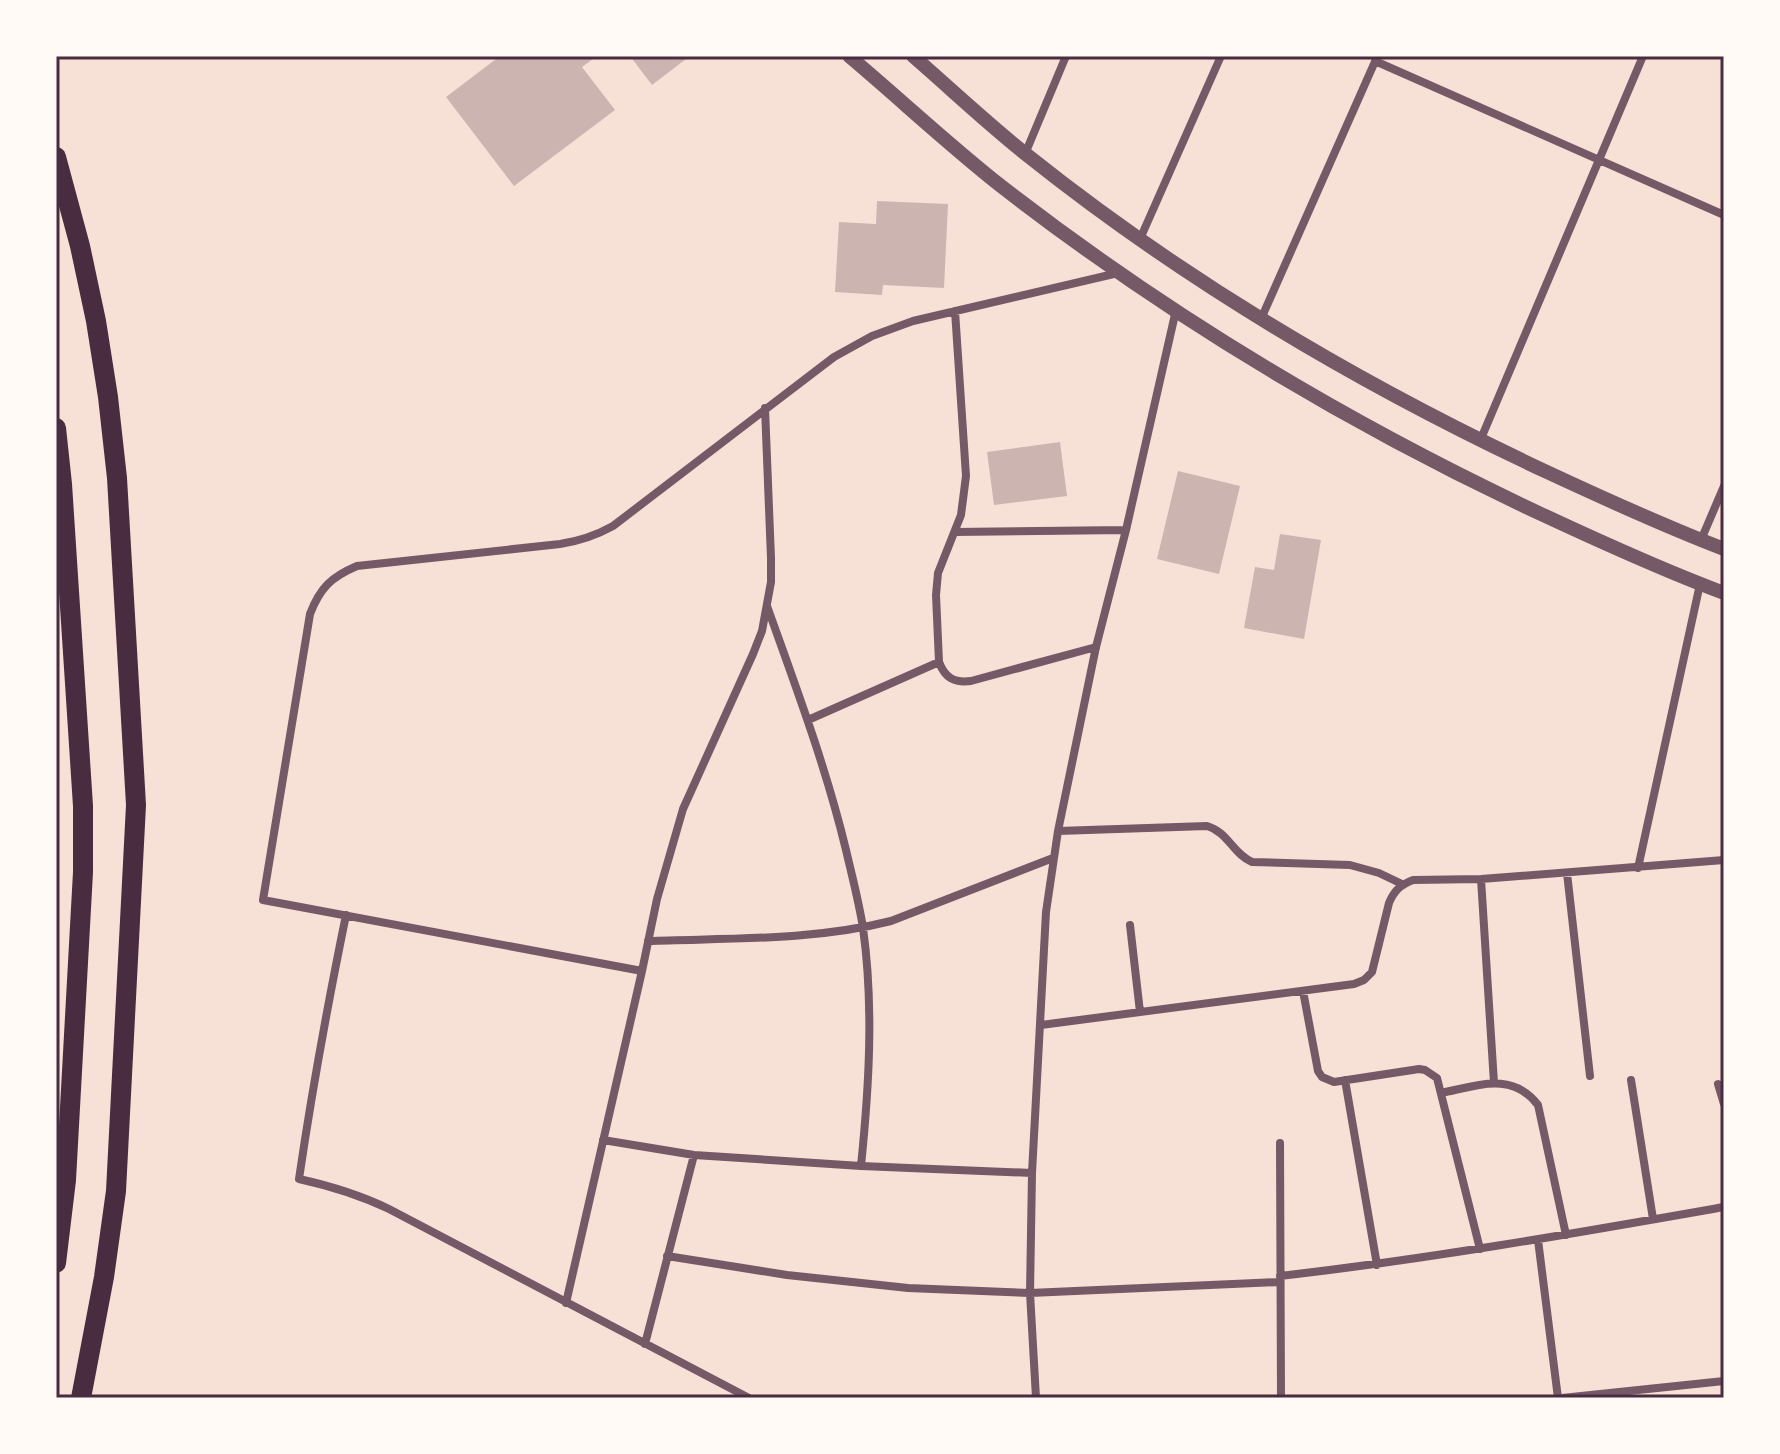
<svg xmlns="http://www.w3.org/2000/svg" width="1780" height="1454" font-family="'Nunito Sans',sans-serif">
<rect width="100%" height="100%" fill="#f7e1d7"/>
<path fill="#ccb4b1" d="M 500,56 L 597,56 L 582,67 L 615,110 L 514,186 L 446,97 Z
M 630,56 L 690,56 L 652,85 Z
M 877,201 L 948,204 L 944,288 L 883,285 L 882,295 L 835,292 L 839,222 L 876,224 Z
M 1060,442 L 1067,496 L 994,505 L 987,452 Z
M 1178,471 L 1240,486 L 1219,574 L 1157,559 Z
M 1280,534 L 1321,540 L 1304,639 L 1244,628 L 1255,567 L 1274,570 Z"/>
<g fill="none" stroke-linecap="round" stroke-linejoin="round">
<path stroke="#755966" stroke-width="8" d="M 1375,61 L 1724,215
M 1025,154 L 1066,56
M 1140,239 L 1221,56
M 955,311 L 966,476 L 961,515 L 938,573 L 936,595 L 939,662 C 945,678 954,683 971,681 L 1096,647
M 1261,319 L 1377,57
M 1480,441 L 1643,56
M 955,532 L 1126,530
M 1701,540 L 1724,486
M 767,606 C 796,687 826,767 846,850 C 852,876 859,902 863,928 C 874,1007 869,1087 861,1166
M 808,720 L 939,662
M 1058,831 L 1207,826 C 1228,832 1233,854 1252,862 L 1350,865 L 1379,873 L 1402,884
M 1638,868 L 1700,584
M 1567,873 L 1590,1076
M 1481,879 L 1494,1083
M 346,915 C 328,1003 312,1090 299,1179 C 331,1186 360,1195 389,1209 L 749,1398
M 1130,925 L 1140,1012
M 648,941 C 729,938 812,941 891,921 L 1053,858
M 642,971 L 263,900 L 310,614 C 320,588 331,577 357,566 L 560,544 C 580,541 595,536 613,526 L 834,357 L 872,336 L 913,321 L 1118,273
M 1303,991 L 1318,1071 L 1322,1077 L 1334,1082 L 1419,1069 L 1425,1070 L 1437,1078 L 1480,1249
M 1041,1025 L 1354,984 L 1364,980 L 1372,972 L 1389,903 C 1394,891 1400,885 1413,880 L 1481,879 L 1724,860
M 1345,1080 L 1377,1265
M 1631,1080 L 1653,1219
M 1718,1084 L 1724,1104
M 1441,1093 C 1477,1086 1512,1071 1538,1105 L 1566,1235
M 603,1140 L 694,1155 L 861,1166 L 1032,1173
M 1280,1143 L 1281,1398
M 1538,1240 L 1558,1398
M 667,1256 L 787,1275 L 908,1288 L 1030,1293 L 1280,1282
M 1280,1276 C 1429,1259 1576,1233 1724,1207
M 566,1303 L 642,971 L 657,899 L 683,809 L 753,654 L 762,631 L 771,582 L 771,558 L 765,408
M 645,1344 L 694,1155
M 1036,1398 L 1030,1293 L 1032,1173 L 1046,912 L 1058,831 L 1096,647 L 1126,530 L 1176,310
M 1562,1398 L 1724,1381"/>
<path stroke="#755966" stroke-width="14" d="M 849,56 C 900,99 949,145 1001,186 C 1167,315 1351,425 1541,514 C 1601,542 1662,570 1724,593
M 913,56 C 951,89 988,124 1027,155 C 1186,282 1363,386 1547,472 C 1605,499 1664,526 1724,549"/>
<path stroke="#4a2c40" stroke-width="20" d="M 56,157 L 80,246 L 96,321 L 108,397 L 117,478 L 136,805 L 116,1191 L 104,1277 L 81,1398
M 56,428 L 62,484 L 83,806 L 83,872 L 66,1180 L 56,1263"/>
</g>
<rect width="1780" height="1454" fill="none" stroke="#fffaf5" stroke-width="116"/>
<rect x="58" y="58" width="1664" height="1338" fill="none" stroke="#4a2c40" stroke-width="3"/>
</svg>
